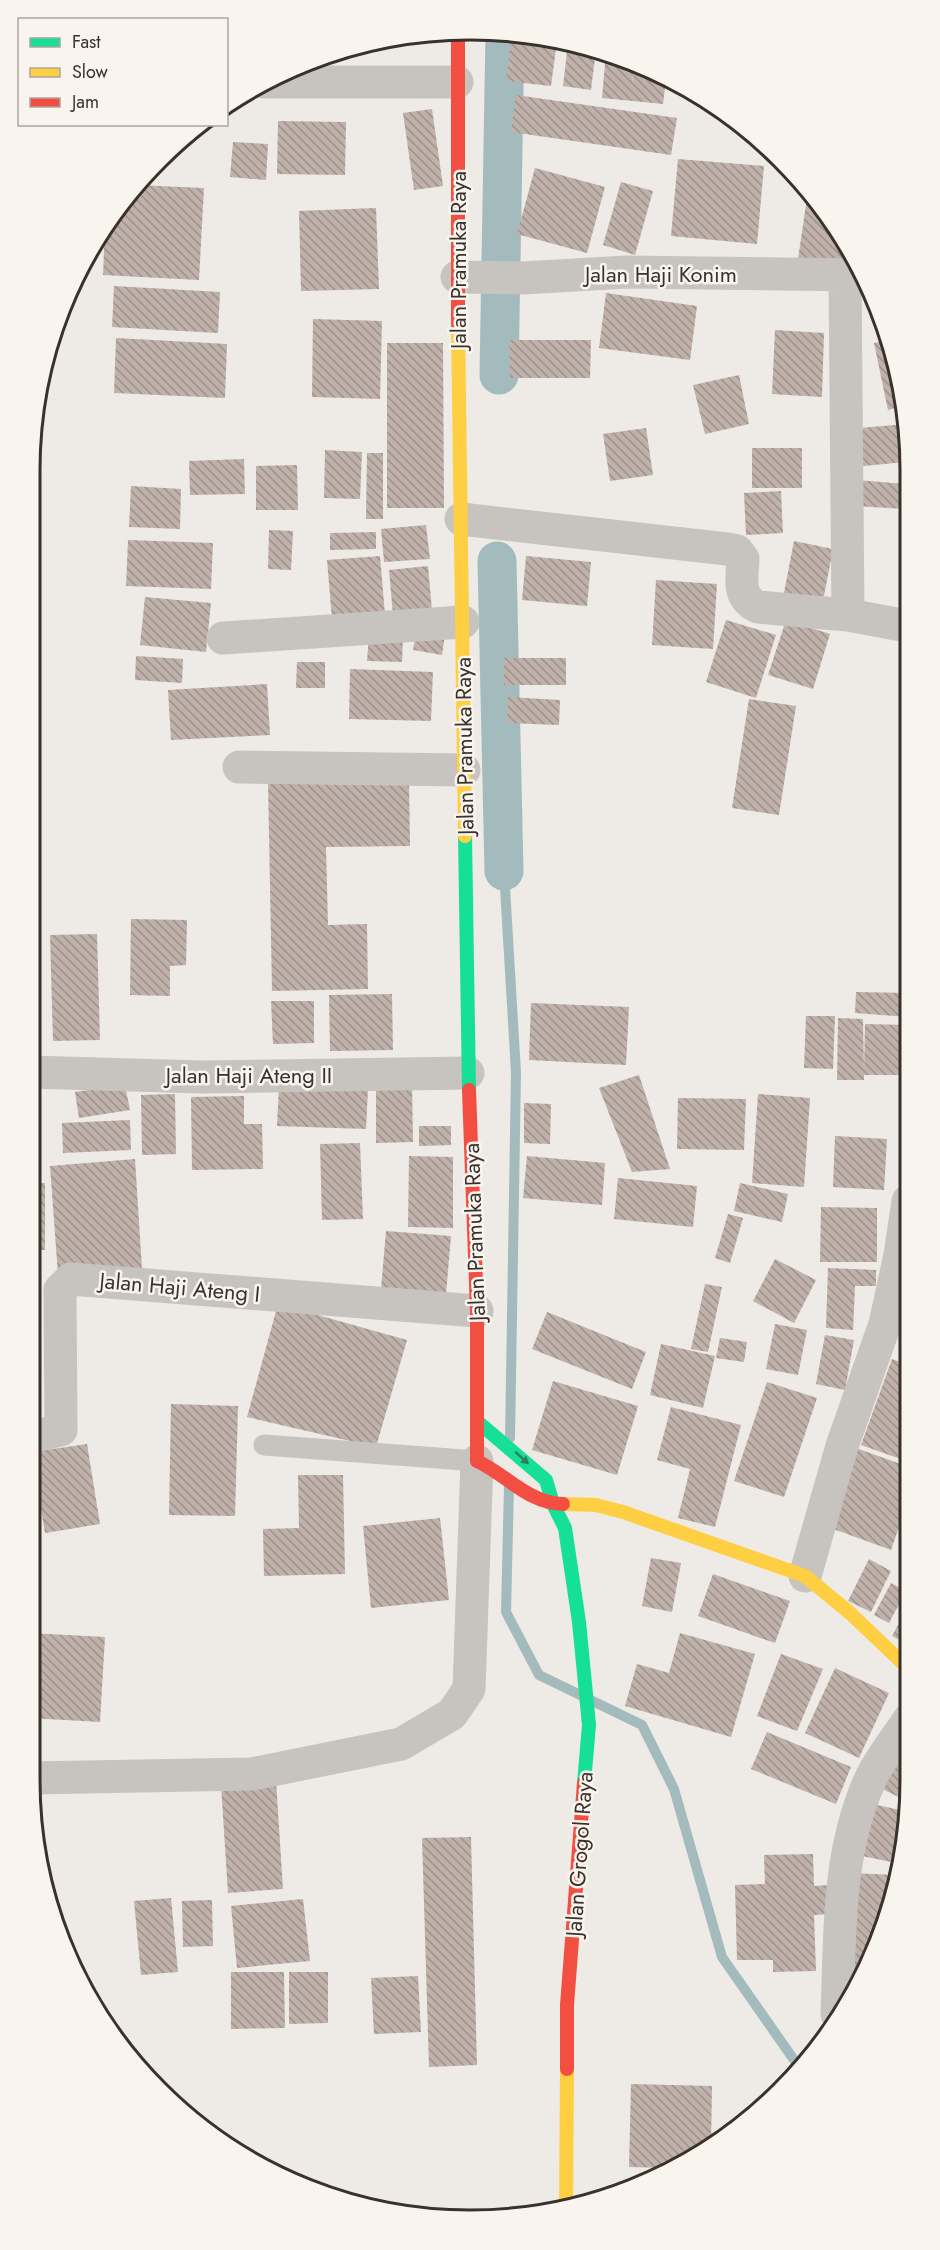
<svg xmlns="http://www.w3.org/2000/svg" width="940" height="2250" font-family="Jost,sans-serif">
<defs>
<pattern id="building-back-hatch" width="6" height="6" patternUnits="userSpaceOnUse" patternTransform="scale(1.5)"><rect width="6" height="6" fill="#c0b1aa"/><path d="M-1 5l2 2M0 0l6 6M5-1l2 2" fill="none" stroke="#9d918b"/></pattern>
</defs>
<rect width="100%" height="100%" fill="#eeeae6"/>
<g fill="none" stroke-linecap="round" stroke-linejoin="round">
<path stroke="#a3bbbd" stroke-width="10" d="M 504,871 L 516,1072 L 510,1438
M 509,1486 L 506,1612 L 539,1675 L 642,1725 L 674,1789 L 722,1957 L 799,2067"/>
<path stroke="#a3bbbd" stroke-width="39" d="M 499,375 L 505,33
M 497,561 L 504,871"/>
</g>
<path fill="url(#building-back-hatch)" d="M 512,33 L 557,41 L 551,86 L 506,81 Z
M 403,37 L 403,47 L 346,49 L 356,45 Z
M 568,43 L 596,50 L 591,90 L 563,86 Z
M 606,52 L 634,65 L 632,84 L 635,65 L 666,80 L 663,104 L 602,98 Z
M 516,95 L 677,118 L 671,155 L 511,132 Z
M 432,109 L 443,186 L 414,190 L 403,113 Z
M 278,121 L 346,122 L 345,175 L 277,174 Z
M 233,142 L 268,144 L 266,180 L 230,177 Z
M 678,159 L 764,166 L 757,244 L 671,236 Z
M 535,168 L 605,187 L 587,253 L 517,234 Z
M 621,182 L 653,191 L 635,255 L 603,245 Z
M 136,185 L 204,188 L 199,280 L 103,275 L 105,227 Z
M 808,191 L 860,268 L 798,259 Z
M 376,208 L 379,289 L 301,291 L 299,211 Z
M 114,286 L 220,292 L 218,333 L 112,327 Z
M 606,293 L 697,306 L 690,360 L 599,348 Z
M 313,319 L 382,321 L 380,399 L 312,397 Z
M 775,330 L 824,333 L 822,397 L 772,394 Z
M 116,338 L 227,344 L 225,398 L 114,393 Z
M 509,340 L 591,340 L 590,378 L 510,378 Z
M 885,341 L 904,406 L 888,410 L 874,343 Z
M 387,343 L 443,343 L 444,508 L 387,508 Z
M 739,375 L 749,424 L 705,434 L 693,385 Z
M 906,424 L 906,462 L 863,466 L 860,428 Z
M 646,428 L 653,475 L 610,481 L 603,434 Z
M 752,448 L 802,448 L 802,488 L 752,488 Z
M 325,450 L 362,452 L 360,499 L 324,498 Z
M 367,453 L 383,453 L 383,519 L 366,519 Z
M 244,459 L 245,494 L 190,495 L 189,461 Z
M 297,465 L 298,510 L 256,510 L 256,466 Z
M 856,480 L 906,484 L 906,509 L 854,506 Z
M 131,486 L 181,489 L 180,529 L 129,527 Z
M 781,491 L 783,533 L 746,535 L 744,493 Z
M 426,525 L 430,559 L 384,562 L 381,529 Z
M 269,530 L 293,531 L 291,570 L 268,569 Z
M 376,532 L 376,549 L 330,550 L 330,533 Z
M 128,540 L 213,543 L 211,589 L 126,586 Z
M 794,541 L 833,549 L 822,606 L 783,598 Z
M 380,556 L 385,615 L 332,619 L 327,560 Z
M 526,556 L 591,562 L 587,606 L 522,600 Z
M 428,566 L 432,611 L 393,615 L 389,570 Z
M 656,580 L 717,584 L 713,649 L 652,645 Z
M 145,597 L 211,603 L 206,652 L 140,645 Z
M 726,620 L 776,635 L 756,698 L 706,682 Z
M 786,620 L 830,634 L 813,689 L 768,675 Z
M 417,629 L 445,634 L 442,655 L 413,650 Z
M 369,635 L 403,637 L 402,662 L 367,661 Z
M 136,656 L 183,659 L 182,683 L 135,680 Z
M 504,658 L 566,658 L 566,685 L 504,685 Z
M 297,662 L 325,662 L 325,688 L 296,688 Z
M 350,669 L 433,672 L 431,721 L 349,719 Z
M 267,684 L 270,735 L 171,740 L 168,690 Z
M 508,697 L 560,700 L 559,725 L 507,723 Z
M 749,699 L 796,706 L 779,815 L 732,808 Z
M 409,779 L 410,846 L 326,847 L 328,925 L 367,924 L 368,989 L 272,991 L 268,782 Z
M 131,919 L 187,920 L 186,965 L 170,966 L 170,996 L 130,995 Z
M 30,922 L 37,962 L 30,963 Z
M 97,934 L 100,1040 L 53,1041 L 50,935 Z
M 856,992 L 908,993 L 908,1017 L 855,1013 Z
M 392,994 L 393,1050 L 330,1051 L 329,995 Z
M 271,1001 L 314,1001 L 314,1043 L 273,1044 Z
M 531,1003 L 629,1007 L 626,1065 L 529,1060 Z
M 806,1016 L 835,1016 L 833,1069 L 804,1068 Z
M 838,1018 L 863,1019 L 864,1071 L 865,1024 L 908,1025 L 908,1075 L 864,1075 L 864,1080 L 837,1080 Z
M 639,1075 L 670,1169 L 632,1172 L 599,1088 Z
M 412,1083 L 413,1142 L 376,1143 L 376,1084 Z
M 125,1085 L 130,1110 L 79,1118 L 75,1092 Z
M 279,1086 L 368,1090 L 366,1129 L 277,1126 Z
M 175,1094 L 176,1154 L 142,1155 L 141,1095 Z
M 758,1094 L 810,1098 L 804,1187 L 752,1183 Z
M 244,1096 L 244,1124 L 262,1124 L 263,1169 L 192,1170 L 191,1097 Z
M 678,1098 L 746,1099 L 744,1150 L 677,1149 Z
M 524,1103 L 551,1104 L 550,1144 L 524,1143 Z
M 130,1120 L 131,1150 L 63,1153 L 62,1123 Z
M 419,1126 L 451,1126 L 451,1145 L 419,1146 Z
M 835,1136 L 887,1139 L 884,1190 L 833,1187 Z
M 360,1143 L 363,1219 L 322,1220 L 320,1144 Z
M 409,1156 L 453,1157 L 453,1228 L 408,1227 Z
M 527,1156 L 605,1163 L 602,1205 L 523,1198 Z
M 135,1159 L 142,1269 L 58,1275 L 50,1166 Z
M 618,1178 L 697,1186 L 693,1227 L 614,1219 Z
M 30,1183 L 45,1183 L 45,1250 L 30,1250 Z
M 740,1183 L 788,1194 L 782,1222 L 734,1211 Z
M 821,1207 L 877,1208 L 877,1262 L 820,1262 Z
M 728,1214 L 743,1218 L 730,1263 L 715,1258 Z
M 386,1231 L 451,1236 L 446,1294 L 381,1289 Z
M 775,1259 L 816,1280 L 794,1323 L 753,1301 Z
M 828,1268 L 876,1270 L 876,1286 L 855,1286 L 853,1330 L 826,1328 Z
M 705,1284 L 722,1287 L 708,1352 L 691,1349 Z
M 278,1304 L 407,1340 L 376,1447 L 247,1417 Z
M 547,1312 L 646,1352 L 632,1389 L 532,1349 Z
M 775,1324 L 807,1330 L 798,1375 L 766,1369 Z
M 825,1335 L 854,1340 L 845,1390 L 816,1384 Z
M 720,1338 L 747,1342 L 744,1362 L 716,1358 Z
M 661,1344 L 715,1356 L 703,1408 L 650,1395 Z
M 892,1359 L 909,1365 L 909,1462 L 861,1445 Z
M 553,1381 L 638,1406 L 617,1475 L 532,1450 Z
M 767,1382 L 817,1398 L 784,1497 L 734,1481 Z
M 171,1404 L 238,1406 L 235,1516 L 169,1515 Z
M 671,1407 L 741,1425 L 715,1527 L 678,1518 L 690,1469 L 657,1460 Z
M 87,1444 L 100,1524 L 45,1533 L 32,1452 Z
M 856,1448 L 909,1467 L 909,1499 L 891,1550 L 828,1527 Z
M 298,1475 L 343,1475 L 345,1574 L 264,1576 L 263,1529 L 299,1528 Z
M 440,1518 L 449,1600 L 371,1608 L 363,1526 Z
M 651,1558 L 681,1563 L 672,1612 L 642,1606 Z
M 869,1559 L 891,1571 L 871,1612 L 848,1601 Z
M 713,1574 L 790,1601 L 775,1643 L 698,1616 Z
M 891,1583 L 906,1591 L 889,1623 L 874,1615 Z
M 910,1602 L 910,1646 L 892,1636 Z
M 30,1633 L 105,1637 L 100,1722 L 30,1718 Z
M 680,1633 L 755,1654 L 731,1737 L 625,1706 L 637,1664 L 669,1673 Z
M 781,1654 L 823,1669 L 797,1731 L 757,1716 Z
M 835,1668 L 889,1693 L 859,1758 L 805,1733 Z
M 767,1732 L 851,1767 L 836,1804 L 751,1769 Z
M 910,1742 L 910,1780 L 907,1801 L 878,1787 Z
M 276,1781 L 283,1889 L 228,1893 L 221,1785 Z
M 872,1804 L 905,1811 L 896,1863 L 862,1856 Z
M 471,1837 L 477,2065 L 429,2067 L 422,1838 Z
M 813,1854 L 814,1886 L 828,1885 L 829,1914 L 814,1915 L 816,1971 L 773,1972 L 773,1960 L 737,1960 L 735,1885 L 765,1884 L 764,1855 Z
M 852,1873 L 894,1875 L 887,1921 L 846,1997 Z
M 171,1898 L 178,1972 L 141,1975 L 134,1901 Z
M 303,1899 L 310,1961 L 237,1968 L 231,1906 Z
M 212,1900 L 213,1946 L 183,1947 L 182,1901 Z
M 231,1972 L 284,1972 L 285,2028 L 231,2029 Z
M 289,1972 L 328,1972 L 328,2023 L 289,2024 Z
M 418,1976 L 421,2032 L 374,2034 L 371,1978 Z
M 631,2084 L 712,2086 L 711,2148 L 672,2168 L 629,2167 Z"/>
<g fill="none" stroke-linecap="round" stroke-linejoin="round">
<path stroke="#c7c3be" stroke-width="21" d="M 264,1445 L 477,1461"/>
<path stroke="#c7c3be" stroke-width="33" d="M 264,82 L 457,82
M 845,275 L 848,615
M 457,277 L 522,278 L 627,272 L 864,275
M 461,519 L 727,549 L 737,551 L 743,559 C 742,580 737,597 758,607 L 848,615 L 907,626
M 223,638 L 463,622
M 239,767 L 464,770
M 30,1072 L 201,1077 L 468,1073
M 30,1437 L 61,1430 L 60,1290 L 71,1279 L 477,1311
M 805,1576 L 842,1446 L 885,1324 L 900,1255 L 908,1201
M 30,1778 L 252,1774 L 401,1744 L 452,1714 L 469,1689 L 477,1461
M 837,2014 C 840,1936 837,1853 870,1780 C 880,1758 897,1738 910,1718"/>
<path stroke="#16e098" stroke-width="14" d="M 465,836 L 469,1090
M 478,1422 L 546,1480 L 553,1504 L 565,1528 L 579,1622 L 589,1725 L 584,1783"/>
<path stroke="#ffcf43" stroke-width="14" d="M 458,324 L 465,836
M 563,1504 L 596,1505 L 623,1512 L 805,1576 L 850,1613 L 910,1670
M 566,2208 L 567,2069"/>
<path stroke="#f24e42" stroke-width="14" d="M 458,324 L 458,32
M 469,1090 L 477,1311 L 477,1461 C 507,1475 528,1503 563,1504
M 567,2069 L 567,2005 L 584,1783"/>
</g>
<defs><path id="oneway-solid" d="M-6-.8H1V-3.2L6.5 0L1 3.2V.8H-6Z" transform="scale(1.5)"/></defs>
<use fill="#29805d" href="#oneway-solid" transform="translate(522 1458) rotate(42)"/>
<g text-anchor="middle" stroke-width="5" stroke-linejoin="round" paint-order="stroke">
<g font-size="22" fill="#38312c" stroke="#f9f5ee">
<text transform="translate(458 260) rotate(-90)" y="8">Jalan Pramuka Raya</text>
<text x="661" y="282">Jalan Haji Konim</text>
<text transform="translate(464 746) rotate(-91)" y="8">Jalan Pramuka Raya</text>
<text x="249" y="1083">Jalan Haji Ateng II</text>
<text transform="translate(474 1232) rotate(-92)" y="8">Jalan Pramuka Raya</text>
<text transform="translate(180 1287) rotate(5)" y="8">Jalan Haji Ateng I</text>
<text transform="translate(579 1854) rotate(-86)" y="8">Jalan Grogol Raya</text>
</g>
</g>
<path d="M0 0H940V2250H0ZM470 40H470A430 430 0 0 1 900 470V1780A430 430 0 0 1 470 2210H470A430 430 0 0 1 40 1780V470A430 430 0 0 1 470 40Z" fill="#f9f5ee" fill-rule="evenodd"/>
<path fill="none" stroke="#38312c" stroke-width="3" d="M470 40H470A430 430 0 0 1 900 470V1780A430 430 0 0 1 470 2210H470A430 430 0 0 1 40 1780V470A430 430 0 0 1 470 40Z"/>
<rect x="18" y="18" width="210" height="108" fill="#f9f5ee" stroke="#aca7a0" stroke-width="1.5"/>
<rect x="30" y="38" width="30" height="9" fill="#16e098" stroke="#aca7a0" stroke-width="1.5"/>
<text x="72" y="48" font-size="18" fill="#38312c">Fast</text>
<rect x="30" y="68" width="30" height="9" fill="#ffcf43" stroke="#aca7a0" stroke-width="1.5"/>
<text x="72" y="78" font-size="18" fill="#38312c">Slow</text>
<rect x="30" y="98" width="30" height="9" fill="#f24e42" stroke="#aca7a0" stroke-width="1.5"/>
<text x="72" y="108" font-size="18" fill="#38312c">Jam</text>
</svg>
